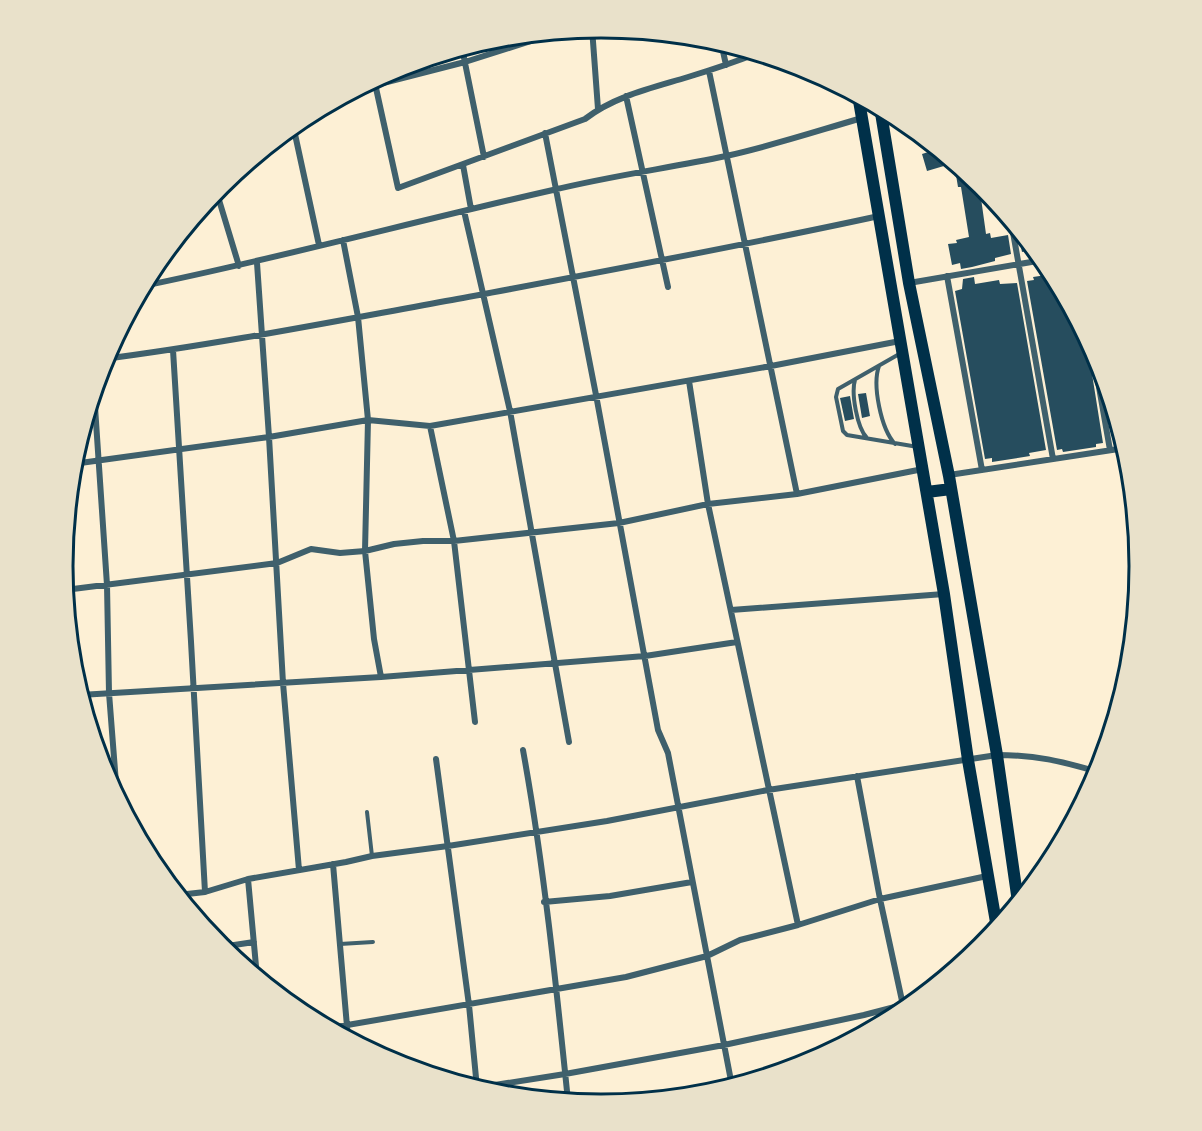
<svg xmlns="http://www.w3.org/2000/svg" width="1202" height="1131" font-family="Inter,sans-serif">
<rect width="100%" height="100%" fill="#fdf0d5"/>
<path fill="#264d5e" d="M 938,149 L 975,179 L 977,192 L 980,191 L 986,234 L 990,233 L 991,238 L 1008,235 L 1011,254 L 995,258 L 995,261 L 972,267 L 961,269 L 960,263 L 952,265 L 948,244 L 957,243 L 956,240 L 969,237 L 961,187 L 958,187 L 954,163 L 927,171 L 922,154 Z
M 1021,232 L 1022,234 L 1035,249 L 1022,252 L 1018,233 Z
M 1053,274 L 1086,336 L 1103,443 L 1096,444 L 1096,447 L 1063,452 L 1062,449 L 1057,450 L 1027,281 L 1034,280 L 1033,277 Z
M 974,277 L 975,284 L 999,280 L 1000,284 L 1017,283 L 1046,450 L 1029,453 L 1030,456 L 992,462 L 992,458 L 985,459 L 955,291 L 962,289 L 963,279 Z
M 866,393 L 870,416 L 862,418 L 858,394 Z
M 850,396 L 854,419 L 845,421 L 840,398 Z"/>
<g fill="none" stroke-linecap="round" stroke-linejoin="round">
<path stroke="#3f606c" stroke-width="4" d="M 901,353 L 838,389 L 836,397 L 843,431 L 847,435 L 918,447
M 879,366 C 872,385 881,429 895,444
M 855,380 C 851,393 857,428 867,438
M 367,812 L 372,856
M 340,944 L 373,942"/>
<path stroke="#3f606c" stroke-width="6" d="M 592,28 L 598,109
M 721,42 L 726,65
M 462,48 L 484,157
M 709,71 L 797,494
M 374,79 L 398,188 L 585,119 C 615,96 652,88 688,77 C 711,70 735,62 758,53
M 352,91 L 465,62 L 562,31
M 626,96 L 668,287
M 293,125 L 319,245
M 545,133 L 596,395 L 658,730 L 668,753 L 732,1086
M 463,165 L 471,209
M 216,190 L 239,266
M 464,211 L 510,411 L 569,742
M 1011,221 L 1053,459
M 343,240 L 358,317 L 368,420 L 365,551 L 374,639 L 381,677
M 257,263 L 269,437 L 283,683 L 299,870
M 947,276 L 982,470
M 909,283 L 1043,260
M 143,286 C 280,258 416,221 553,190 C 610,176 669,168 726,156 C 772,146 817,131 862,118
M 1092,347 L 1110,450
M 173,350 C 184,531 196,711 205,892
M 104,359 C 220,344 336,321 452,300 C 595,273 737,247 879,216
M 689,381 L 708,504 L 798,925
M 94,392 L 107,585 L 109,693 L 117,796
M 430,426 L 454,541 L 475,722
M 73,464 L 269,437 L 368,420 L 430,426 L 771,366 L 900,341
M 949,475 L 1125,448
M 65,590 L 277,563 L 311,549 L 340,553 L 365,551 L 394,544 L 423,541 L 454,541 L 619,523 L 708,504 L 797,494 L 923,469
M 731,610 L 944,594
M 80,695 L 381,677 L 645,656 L 737,642
M 523,750 C 544,866 556,984 568,1101
M 436,759 L 469,1005 L 477,1088
M 857,776 L 880,899 L 904,1010
M 333,864 L 348,1038
M 248,879 L 257,977
M 178,895 L 205,892 L 248,879 L 346,862 L 372,856 L 448,846 L 607,821 L 768,790 L 997,755 C 1036,755 1061,761 1098,772
M 544,902 L 610,896 L 692,882
M 221,947 L 254,942
M 330,1028 L 626,977 L 707,956 L 740,940 L 798,925 L 880,899 L 987,876
M 476,1088 L 565,1074 L 724,1045 L 864,1015 L 914,1002"/>
<path stroke="#003049" stroke-width="12" d="M 858,95 L 944,594 L 968,760 L 997,928
M 880,107 L 909,283 L 949,476 L 997,755 L 1018,902
M 927,492 L 951,489"/>
</g>
<path d="M0 0H1202V1131H0ZM73 566a528 528 0 1 1 1056 0a528 528 0 1 1-1056 0Z" fill="#e9e1ca" fill-rule="evenodd"/>
<path fill="none" stroke="#003049" stroke-width="3" d="M73 566a528 528 0 1 1 1056 0a528 528 0 1 1-1056 0Z"/>
</svg>
